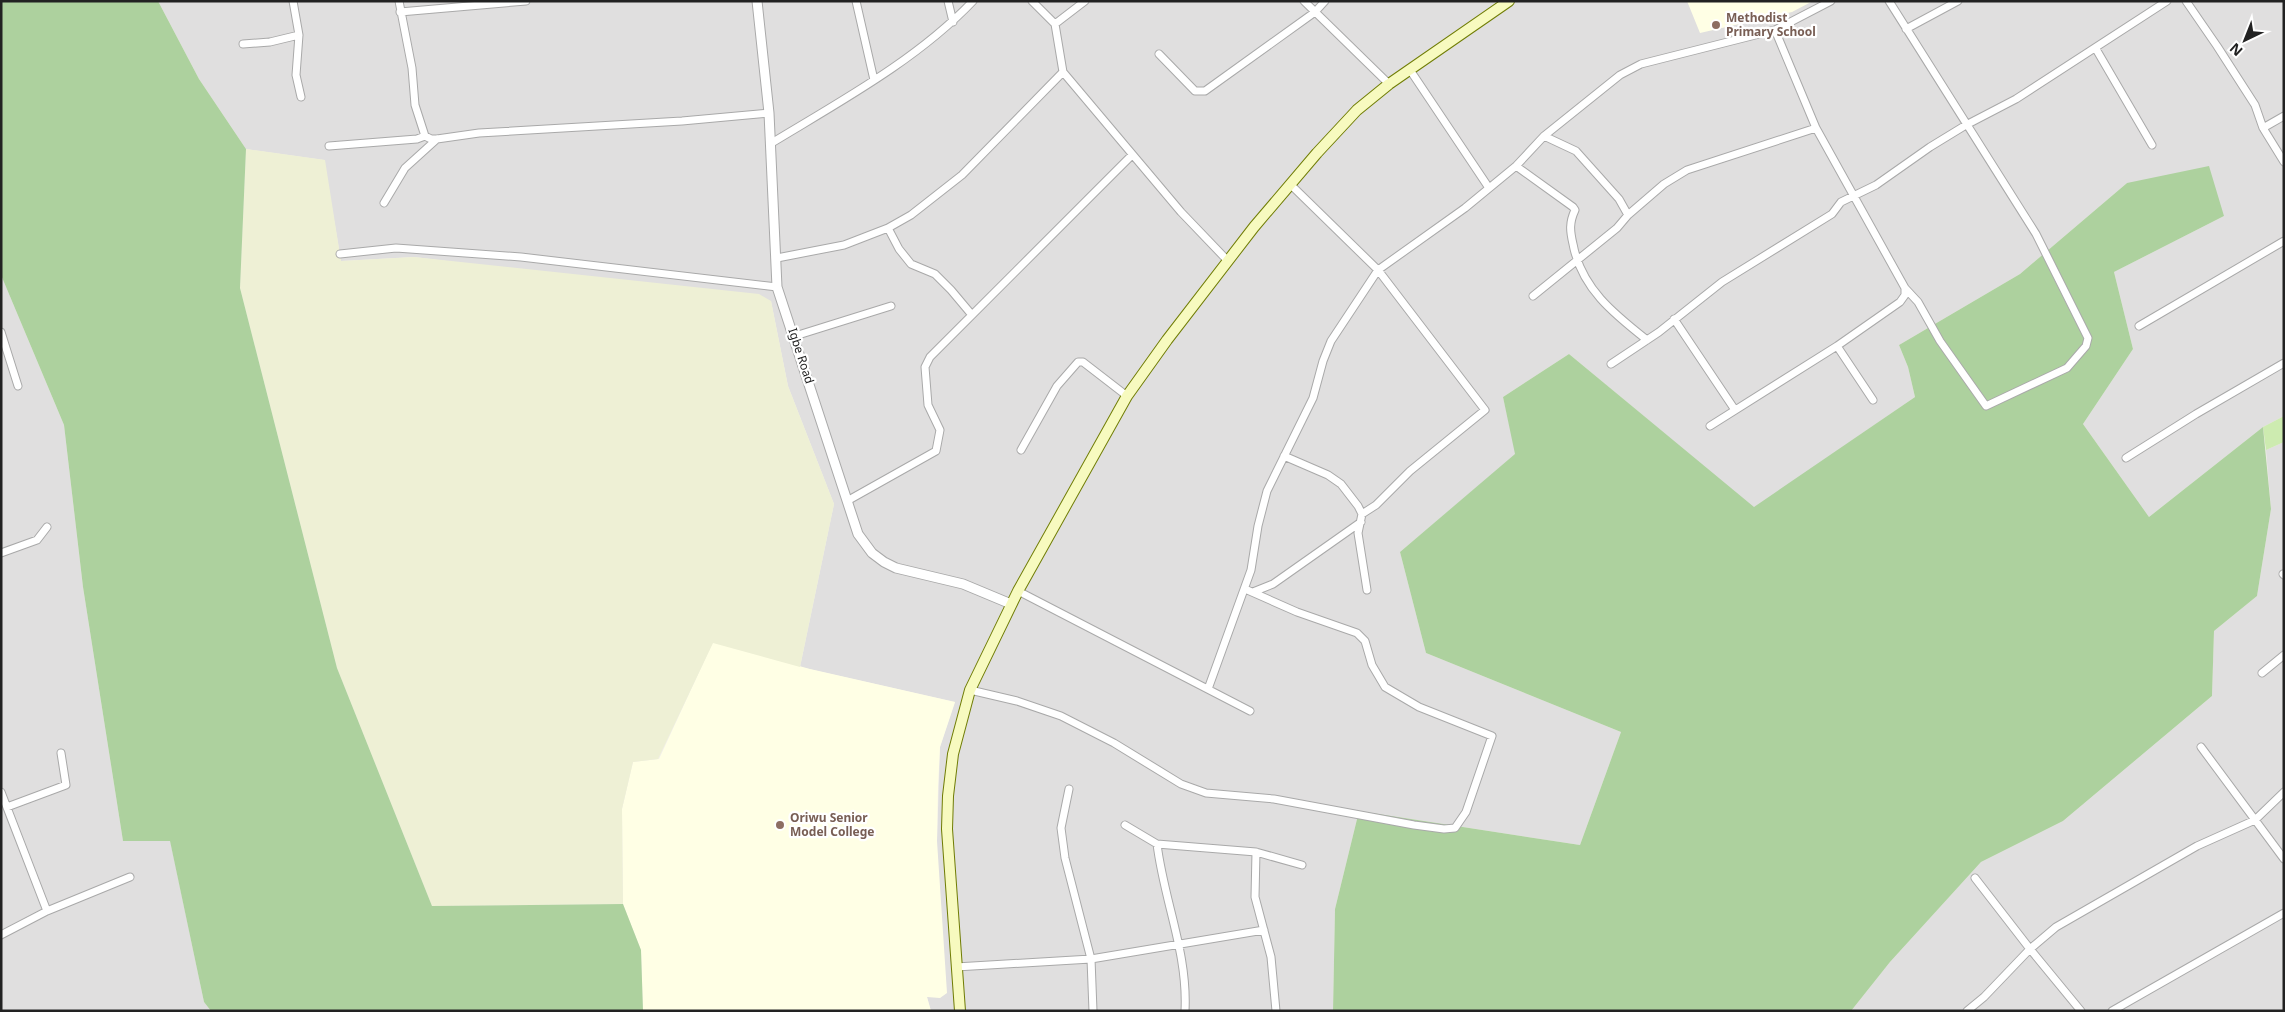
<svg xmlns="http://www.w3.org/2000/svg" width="2285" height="1012" font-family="'Noto Sans',sans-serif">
<rect width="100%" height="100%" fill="#f2efe9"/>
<path fill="#e0dfdf" d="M 158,1 L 2284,1 L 2284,416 L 2263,427 L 2149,517 L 2083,424 L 2133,349 L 2114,272 L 2224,216 L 2127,183 L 2020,274 L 1899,345 L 1908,367 L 1915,397 L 1754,508 L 1569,354 L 1503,397 L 1516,454 L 1400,552 L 1426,653 L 1621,732 L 1580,845 L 1359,811 L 1335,909 L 1333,1011 L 931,1011 L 927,997 L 937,841 L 940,747 L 955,702 L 800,667 L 834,504 L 788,386 L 771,301 L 414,257 L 341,261 L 324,160 L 246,149 L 199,79 Z
M 1,275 L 64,425 L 83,587 L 123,841 L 170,840 L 204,1002 L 211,1011 L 1,1011 Z
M 2284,442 L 2284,1011 L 1851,1011 L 1890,962 L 1981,862 L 2063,821 L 2212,696 L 2214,631 L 2257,596 L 2271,509 L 2266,450 Z"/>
<path fill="#ffffe5" d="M 1687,1 L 1813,1 L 1792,12 L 1700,33 Z
M 713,642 L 810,669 L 955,702 L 940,747 L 938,787 L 937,841 L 947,993 L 940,998 L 927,997 L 931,1011 L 643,1011 L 641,950 L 623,904 L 622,809 L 633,762 L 659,759 Z"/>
<path fill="#eef0d5" d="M 246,149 L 325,160 L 341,261 L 414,257 L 759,294 L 771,301 L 788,386 L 834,504 L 800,667 L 713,643 L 658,759 L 633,762 L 622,809 L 623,904 L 432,906 L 337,668 L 240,288 Z"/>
<path fill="#cdebb0" d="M 2284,416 L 2284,442 L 2266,450 L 2263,427 Z"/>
<path fill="#add19e" d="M 1,1 L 158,1 L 199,79 L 246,149 L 240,288 L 337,668 L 432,906 L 623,904 L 641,950 L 643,1011 L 211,1011 L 204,1002 L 170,841 L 123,841 L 83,587 L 64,425 L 1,275 Z
M 2209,166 L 2224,216 L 2114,272 L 2133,349 L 2083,424 L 2149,517 L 2263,427 L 2271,509 L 2257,596 L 2214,631 L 2212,696 L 2063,821 L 1981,862 L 1890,962 L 1851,1011 L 1333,1011 L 1335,909 L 1359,811 L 1580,845 L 1621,732 L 1426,653 L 1400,552 L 1515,454 L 1503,397 L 1569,354 L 1754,507 L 1915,397 L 1908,367 L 1899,345 L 2020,274 L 2127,183 Z"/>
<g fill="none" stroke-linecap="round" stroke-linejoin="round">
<defs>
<path id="minor" d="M 293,1 L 299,35 L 296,75 L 301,97
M 399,1 L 412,68 L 415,105 L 425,136
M 856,1 L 874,80
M 948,1 L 953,22
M 1032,1 L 1055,24 L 1063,72 L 1181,212 L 1227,260
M 1304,1 L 1389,84
M 1889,1 L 2036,234 L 2088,338 L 2086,346 L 2067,368 L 1986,406 L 1940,341 L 1918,302 L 1905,288
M 2186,1 L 2217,46 L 2255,105 L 2263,128 L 2284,162
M 400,12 L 526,1
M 1055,24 L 1085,1
M 1906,29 L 1958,1
M 243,44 L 270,42 L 299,35
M 2096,49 L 2152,145
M 1159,54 L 1195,91 L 1205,91 L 1315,12 L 1325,1
M 1410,70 L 1489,188
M 2263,128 L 2284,116
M 1544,136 L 1576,151 L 1619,199 L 1628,215
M 770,144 C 839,102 917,60 973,1
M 329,146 L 417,139 L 425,136 L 431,139 L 437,139 L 479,133 L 682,121 L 769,113
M 1516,166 L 1573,207 L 1575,210 C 1569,223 1570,231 1573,244 C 1581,288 1614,314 1647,340
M 1290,184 L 1378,270 L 1485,410 L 1410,471 L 1376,505 L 1362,514
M 384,203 L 405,168 L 437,139
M 888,228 L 899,249 L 911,264 L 935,274 L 951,290 L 972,315
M 340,254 L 396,248 L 521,257 L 777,287
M 777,258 L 844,245 L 888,228 L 911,215 L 962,175 L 1063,72
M 1533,296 L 1617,228 L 1628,215 L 1664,184 L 1687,170 L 1816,128
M 1674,319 L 1735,410
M 2139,326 L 2284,241
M 1,332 L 18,386
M 795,336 L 891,306
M 1837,346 L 1873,400
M 1611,364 L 1659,332 L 1722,282 L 1832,214 L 1841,202 L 1876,185 L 1930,147 L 1966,125 L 2016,99 L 2167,1
M 1710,426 L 1837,346 L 1900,302 L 1905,295 L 1905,288 L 1816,128 L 1775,30
M 1021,450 L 1057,386 L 1078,362 L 1083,362 L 1127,396
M 1284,456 L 1328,475 L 1341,484 L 1358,506 L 1362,514 L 1358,533 L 1367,590
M 2126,458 L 2196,414 L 2284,363
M 847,501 L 936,451 L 940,430 L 928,405 L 925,367 L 930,357 L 1132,155
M 1,553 L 37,540 L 47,527
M 2283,574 L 2284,575
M 1018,591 L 1250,711
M 1253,592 L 1273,584 L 1361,522
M 2262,673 L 2284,655
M 1208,689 L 1251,570 L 1258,526 L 1267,491 L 1313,398 L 1323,361 L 1331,341 L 1378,270 L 1465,208 L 1516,166 L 1544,136 L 1620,75 L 1641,64 L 1775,30 L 1831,1
M 970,690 L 1017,701 L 1061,716 L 1114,743 L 1181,784 L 1206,793 L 1274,799 L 1414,825 L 1444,829 L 1455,828 L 1466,812 L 1492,736 L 1419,707 L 1385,687 L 1372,665 L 1365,641 L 1357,633 L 1297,612 L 1245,589
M 2201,747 L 2284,859
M 1069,789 L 1061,828 L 1065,858 L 1091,959 L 1093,1011
M 1,792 L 47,911
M 7,807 L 66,785 L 61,753
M 1125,825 L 1157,844 L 1256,852 L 1255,897 L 1271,957 L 1276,1011
M 1157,844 C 1164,901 1188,953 1185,1011
M 1256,852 L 1302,865
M 1975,878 L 2030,949 L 2081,1011
M 1,935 L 47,911 L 130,877
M 956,967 L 1091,959 L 1264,930
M 1967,1011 L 1984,997 L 2030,949 L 2056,927 L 2197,846 L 2255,820 L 2284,792
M 2112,1011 L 2284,913"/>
<path id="tertiary" d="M 757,1 L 769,113 L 777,287 L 858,534 L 872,553 L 884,562 L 896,568 L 963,584 L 1011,604"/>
<path id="secondary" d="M 960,1011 L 947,829 L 948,796 L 953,754 L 970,690 L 1018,591 L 1127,396 L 1167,340 L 1254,227 L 1317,153 L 1357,110 L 1389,84 L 1509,1"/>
</defs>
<use href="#minor" stroke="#a9a9a9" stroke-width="9"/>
<use href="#tertiary" stroke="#a9a9a9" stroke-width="11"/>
<use href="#secondary" stroke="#707d05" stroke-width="12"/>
<use href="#minor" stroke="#fff" stroke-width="7"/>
<use href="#tertiary" stroke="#fff" stroke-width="9"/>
<use href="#secondary" stroke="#f7fabf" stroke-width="10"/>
</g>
<g fill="#8d6e63" stroke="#fff" stroke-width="2">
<circle cx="1716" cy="25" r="5"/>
<circle cx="780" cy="825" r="5"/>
</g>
<g text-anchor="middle" stroke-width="4.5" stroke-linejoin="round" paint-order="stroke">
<g font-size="12" font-weight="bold" fill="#785e54" stroke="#fff" text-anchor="start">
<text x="1726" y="22">Methodist<tspan x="1726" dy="14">Primary School</tspan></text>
<text x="790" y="822">Oriwu Senior<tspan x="790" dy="14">Model College</tspan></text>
</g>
<g font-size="12" fill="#222" stroke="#fff">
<text transform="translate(801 356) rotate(72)" y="4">Igbe Road</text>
</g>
</g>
<rect width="2285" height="1012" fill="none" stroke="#222222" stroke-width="5"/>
<g transform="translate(2245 40) rotate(223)" stroke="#ffffff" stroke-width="4" paint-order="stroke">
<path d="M0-4L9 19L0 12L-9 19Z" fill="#222222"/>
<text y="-8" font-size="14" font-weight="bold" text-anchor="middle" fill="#222222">N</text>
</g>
</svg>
